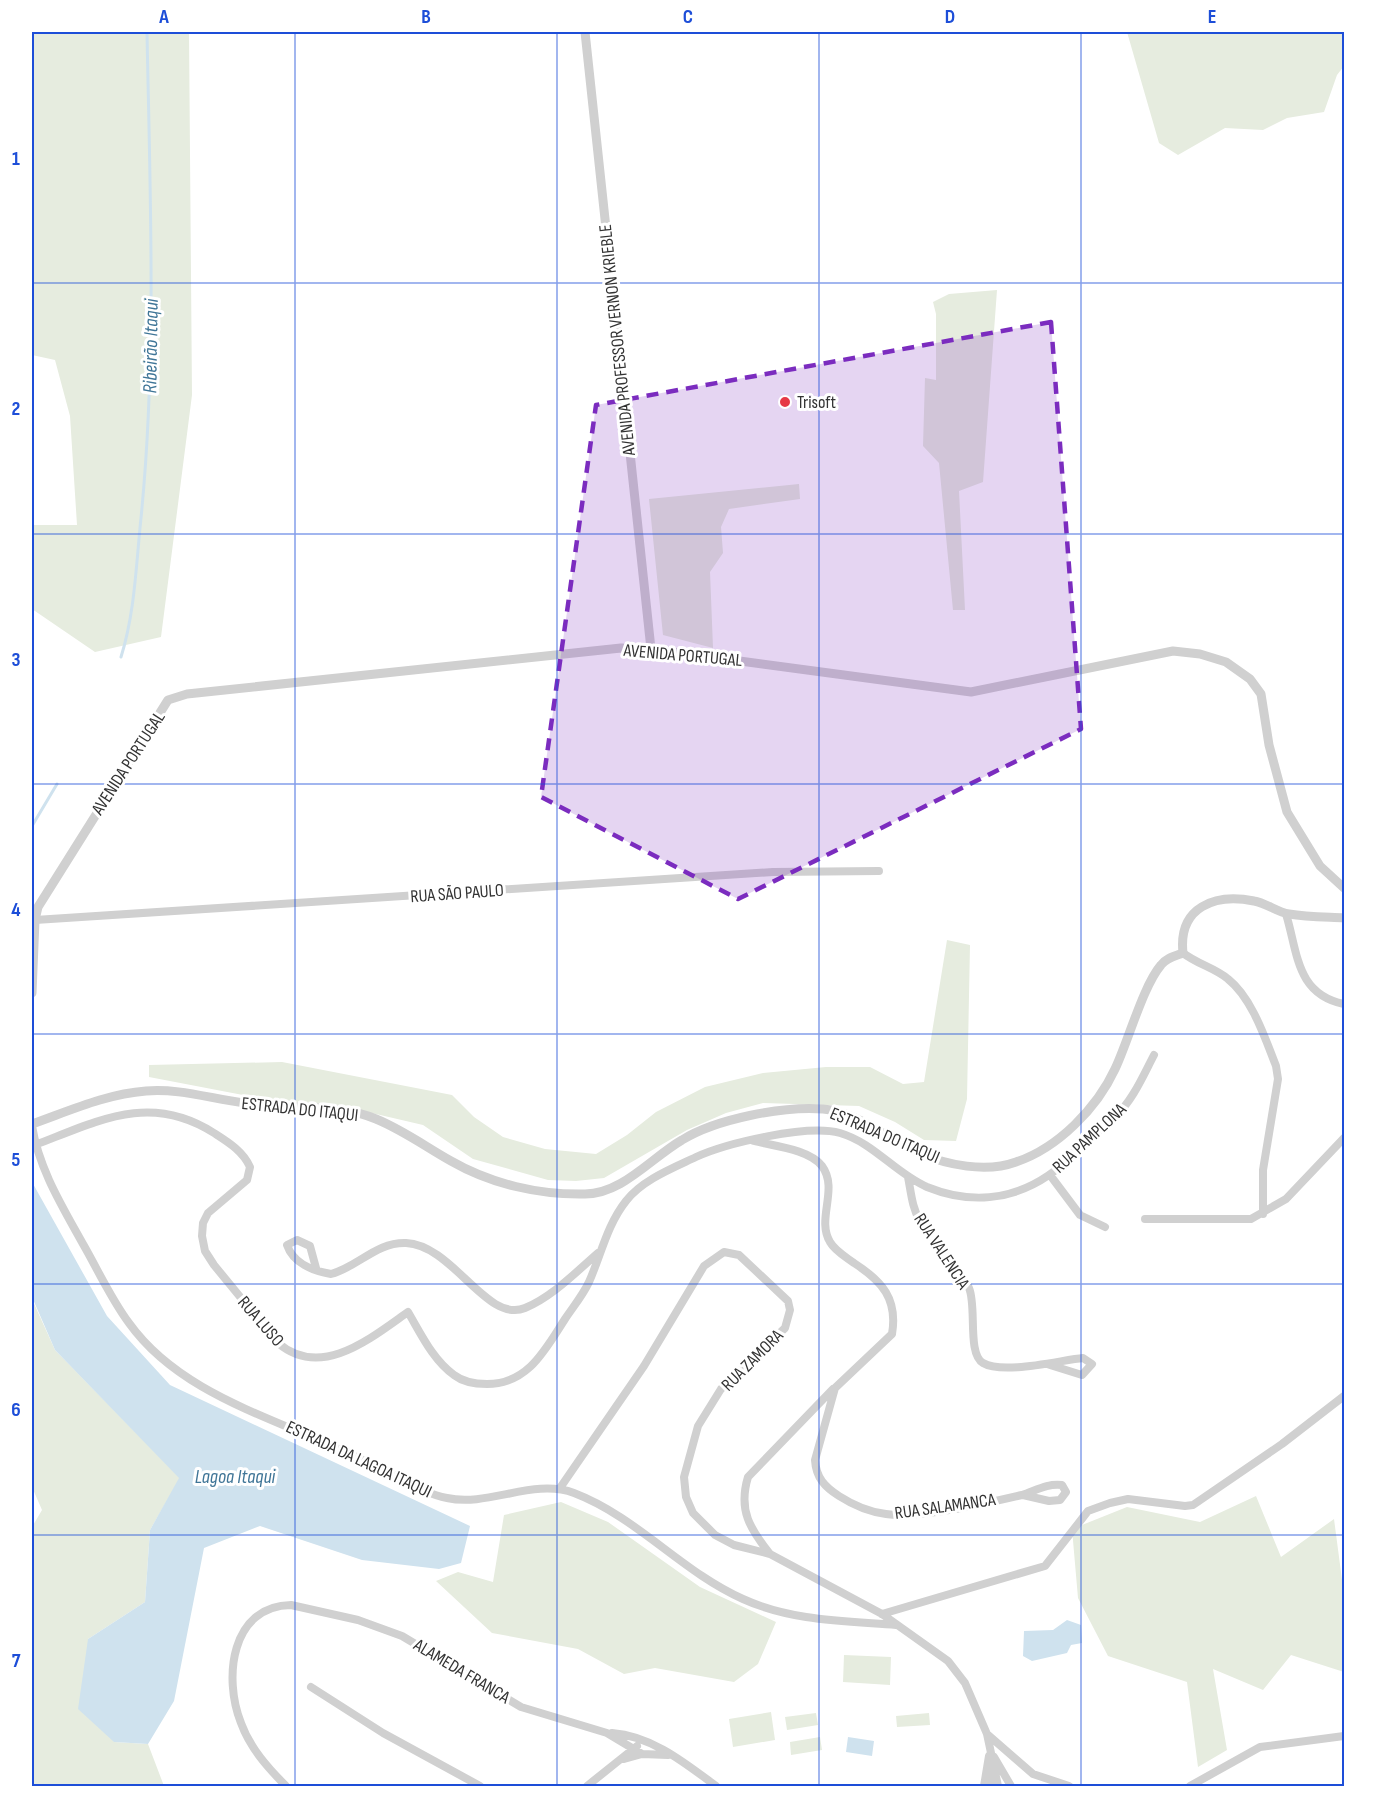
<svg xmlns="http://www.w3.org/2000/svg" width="1376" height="1818" font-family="'Sofia Sans Condensed',sans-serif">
<rect width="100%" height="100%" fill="#fff"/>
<path fill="#e6ecdf" d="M 32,32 L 189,32 L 192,395 L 161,637 L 95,652 L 32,609 L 32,525 L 77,525 L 70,416 L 55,360 L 32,355 Z
M 1127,32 L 1344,32 L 1344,66 L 1337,75 L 1324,112 L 1287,118 L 1263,130 L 1225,128 L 1178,155 L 1159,143 Z
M 997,290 L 983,482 L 959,491 L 965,610 L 953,610 L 939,463 L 923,446 L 925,378 L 936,380 L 936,314 L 933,302 L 949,294 Z
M 799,484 L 800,499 L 729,509 L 721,527 L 723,553 L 710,572 L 713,648 L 663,635 L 649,499 Z
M 947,940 L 970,945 L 967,1099 L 956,1141 L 924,1140 L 895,1122 L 859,1106 L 763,1103 L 726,1113 L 687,1130 L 604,1178 L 576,1181 L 548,1180 L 473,1159 L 423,1125 L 346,1107 L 264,1099 L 149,1077 L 149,1065 L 282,1062 L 452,1095 L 474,1117 L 503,1137 L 545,1149 L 596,1154 L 627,1135 L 656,1112 L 705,1087 L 763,1073 L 826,1067 L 870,1067 L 903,1084 L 924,1082 Z
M 32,1299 L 55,1350 L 180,1478 L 150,1530 L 145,1602 L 88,1639 L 114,1742 L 148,1744 L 164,1786 L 32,1786 L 32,1527 L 42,1510 L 32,1487 Z
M 1256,1496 L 1281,1557 L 1334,1519 L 1344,1595 L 1344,1672 L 1291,1655 L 1263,1690 L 1213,1669 L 1227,1750 L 1198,1767 L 1187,1682 L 1108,1656 L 1078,1598 L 1072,1529 L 1127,1507 L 1200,1522 Z
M 561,1502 L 608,1522 L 700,1587 L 776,1622 L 758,1664 L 734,1682 L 655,1668 L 624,1674 L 578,1649 L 492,1633 L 436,1581 L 458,1572 L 493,1582 L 504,1515 Z
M 844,1655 L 891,1657 L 890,1685 L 843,1682 Z
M 771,1712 L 775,1740 L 733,1747 L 729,1719 Z
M 816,1713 L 818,1725 L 787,1730 L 785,1717 Z
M 929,1713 L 930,1725 L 897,1727 L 896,1716 Z
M 820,1737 L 822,1750 L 791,1755 L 790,1742 Z"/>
<path fill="#cfe2ee" d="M 32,1182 L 107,1316 L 170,1385 L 470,1526 L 461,1563 L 439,1569 L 362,1560 L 260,1526 L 204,1548 L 174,1701 L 148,1744 L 114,1742 L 78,1709 L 88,1639 L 145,1602 L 150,1530 L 179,1478 L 55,1350 L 32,1297 Z
M 1067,1620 L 1081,1625 L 1082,1643 L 1071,1645 L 1067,1653 L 1032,1661 L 1023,1656 L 1024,1631 L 1053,1630 Z
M 848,1737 L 874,1741 L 872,1756 L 846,1752 Z"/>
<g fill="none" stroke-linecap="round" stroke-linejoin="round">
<path stroke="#cfe2ee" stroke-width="3" d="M 121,657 C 135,612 136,565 141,518 C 157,357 150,194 147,32
M 32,826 L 57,784"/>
<path stroke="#d0d0d0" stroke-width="8" d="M 1286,914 C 1298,953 1296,994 1344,1004
M 35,920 L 773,872 L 879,871
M 1183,953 C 1197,964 1215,968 1228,979 C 1252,998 1265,1038 1276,1066 L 1278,1079 L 1263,1170 L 1263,1214
M 32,1126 C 39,1169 62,1206 83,1244 C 98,1270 111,1299 129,1323 C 177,1390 262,1414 334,1447 C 352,1455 370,1463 388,1472 C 407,1481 425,1494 447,1498 C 489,1507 533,1478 574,1493 C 637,1517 682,1572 743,1599 C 791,1621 845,1621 896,1625
M 754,1141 C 773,1146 809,1149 822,1166 C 839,1189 816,1219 830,1242 C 835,1251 846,1257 854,1263 C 882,1281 898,1299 892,1334 L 835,1388 L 815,1460 C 816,1478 825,1487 839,1496 C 853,1505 869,1512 886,1514 C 919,1519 988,1503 1022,1495 C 1035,1491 1047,1483 1062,1485 L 1066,1492 L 1060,1500 L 1049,1501 L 1023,1495
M 35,1145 C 98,1121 150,1092 214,1133 C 228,1142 243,1151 250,1167 L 247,1180 L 208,1213 L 203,1223 L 202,1236 L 205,1251 L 214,1265 L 278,1343 C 321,1380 371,1338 408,1312 C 421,1334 433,1360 454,1375 C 463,1382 476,1384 487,1384 C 528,1384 545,1350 565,1319 C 573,1307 583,1295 589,1282 C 601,1255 607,1225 626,1201 C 642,1180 673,1168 696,1157 C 727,1143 807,1124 840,1133 C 874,1143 895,1173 927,1187 C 969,1204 1011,1201 1049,1175 C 1061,1168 1070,1154 1081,1145 C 1092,1135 1105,1127 1115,1117 C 1133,1100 1143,1076 1154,1055
M 1050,1175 L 1080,1215 L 1105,1227
M 908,1177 C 911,1192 912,1208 920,1221 C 934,1245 957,1263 969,1288 C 977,1306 967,1354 983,1363 C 1003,1375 1061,1360 1083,1358 L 1092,1364 L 1082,1375 L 1050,1365
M 1145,1219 L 1251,1219 L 1286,1199 L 1344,1138
M 316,1268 L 310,1246 L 297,1240 L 287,1245 C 293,1263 313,1271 331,1274 C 358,1267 376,1242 406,1243 C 453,1245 487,1324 525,1308 C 552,1297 576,1272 598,1253
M 560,1488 L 644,1366 L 704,1266 L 724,1252 L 739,1255 L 788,1301 L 790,1310 L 785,1328 L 721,1389 L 698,1426 L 684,1477 L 686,1497 L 693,1513 L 715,1535 L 734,1545 L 770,1554 L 882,1614 L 948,1661 L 965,1683 L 987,1734 L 998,1786
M 770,1554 C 750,1529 738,1510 748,1477 L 833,1389
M 882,1614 L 1045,1566 L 1088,1511 L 1110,1503 L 1128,1499 L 1185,1506 L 1193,1505 L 1282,1444 L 1344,1396
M 311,1687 L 383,1733 L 480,1786
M 612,1733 C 652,1736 685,1763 716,1786
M 987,1734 L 1033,1774 L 1069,1786
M 994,1757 L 1011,1786
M 624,1759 L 642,1754 L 668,1755
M 991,1771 L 991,1786
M 286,1786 C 268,1768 250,1748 241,1723 C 223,1678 231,1606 291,1605 L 358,1620 L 402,1636 L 521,1707 L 607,1733 L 642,1754
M 587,1786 L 637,1746
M 984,1786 L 989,1756
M 1190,1786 L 1260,1747 L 1344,1736"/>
<path stroke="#d0d0d0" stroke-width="9" d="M 585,32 L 651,649
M 32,993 L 35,920 L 38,907 L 168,700 L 187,694 L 621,648 L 651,649 L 971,692 L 1173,651 L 1200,654 L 1226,662 L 1250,679 L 1261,694 L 1269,745 L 1287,812 L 1320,866 L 1344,888
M 32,1124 C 69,1111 106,1094 146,1091 C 178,1088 212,1099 245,1103 C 286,1109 338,1103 376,1119 C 403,1130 426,1147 451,1161 C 491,1184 539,1195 585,1194 C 622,1194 651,1158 682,1140 C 716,1119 782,1106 823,1109 C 859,1112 887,1139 919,1153 C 947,1165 986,1173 1016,1162 C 1058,1148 1097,1108 1115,1069 C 1128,1042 1143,986 1161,965 C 1166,958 1175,956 1183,953 C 1178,907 1215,893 1254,901 C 1266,903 1277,912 1289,914 C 1307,917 1326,917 1344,918"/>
</g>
<path fill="#7b2cbf" fill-opacity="0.2" stroke="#7b2cbf" stroke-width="4.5" stroke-dasharray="12 8" stroke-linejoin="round" d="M 1051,322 L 1081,729 L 738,899 L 541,797 L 596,405 Z"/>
<path fill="none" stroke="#1d4ed8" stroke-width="1.5" stroke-opacity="0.55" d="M 295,32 L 295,1786M 557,32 L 557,1786M 819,32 L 819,1786M 1081,32 L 1081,1786M 32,283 L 1344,283M 32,534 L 1344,534M 32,784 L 1344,784M 32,1034 L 1344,1034M 32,1284 L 1344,1284M 32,1535 L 1344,1535"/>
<circle fill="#e63946" stroke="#fff" stroke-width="2" cx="785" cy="402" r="6"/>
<g text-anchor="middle" stroke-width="6" stroke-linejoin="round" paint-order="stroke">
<g font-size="18" fill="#333" stroke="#fff">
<text transform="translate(617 340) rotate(-96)" y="6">AVENIDA PROFESSOR VERNON KRIEBLE</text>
<text transform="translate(683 655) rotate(5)" y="6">AVENIDA PORTUGAL</text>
<text transform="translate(128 763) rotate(-57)" y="6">AVENIDA PORTUGAL</text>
<text transform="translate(457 893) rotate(-4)" y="6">RUA SÃO PAULO</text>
<text transform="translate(300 1109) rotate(6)" y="6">ESTRADA DO ITAQUI</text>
<text transform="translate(885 1135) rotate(23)" y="6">ESTRADA DO ITAQUI</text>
<text transform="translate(1089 1138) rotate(-43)" y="6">RUA PAMPLONA</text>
<text transform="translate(942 1251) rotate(57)" y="6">RUA VALENCIA</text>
<text transform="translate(261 1321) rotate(49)" y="6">RUA LUSO</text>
<text transform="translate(752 1360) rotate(-45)" y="6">RUA ZAMORA</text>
<text transform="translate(359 1459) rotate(25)" y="6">ESTRADA DA LAGOA ITAQUI</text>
<text transform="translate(945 1506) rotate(-8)" y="6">RUA SALAMANCA</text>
<text transform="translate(462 1671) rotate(31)" y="6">ALAMEDA FRANCA</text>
</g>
<g font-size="18" fill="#333" stroke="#fff" text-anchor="start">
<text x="797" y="408">Trisoft</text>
</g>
<g font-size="20" font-style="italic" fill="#3f7597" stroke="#fff">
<text transform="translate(150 346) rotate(-89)" y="7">Ribeirão Itaqui</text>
<text x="235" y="1483">Lagoa Itaqui</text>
</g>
</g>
<rect width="1376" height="1818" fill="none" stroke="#ffffff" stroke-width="66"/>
<rect x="33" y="33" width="1310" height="1752" fill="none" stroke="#1d4ed8" stroke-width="2"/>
<g font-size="20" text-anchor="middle" font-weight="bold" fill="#1d4ed8">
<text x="164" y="23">A</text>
<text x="426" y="23">B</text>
<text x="688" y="23">C</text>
<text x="950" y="23">D</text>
<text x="1212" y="23">E</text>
<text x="16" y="165">1</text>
<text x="16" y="415">2</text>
<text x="16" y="666">3</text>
<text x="16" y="916">4</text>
<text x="16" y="1166">5</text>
<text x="16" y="1416">6</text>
<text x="16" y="1667">7</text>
</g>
</svg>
